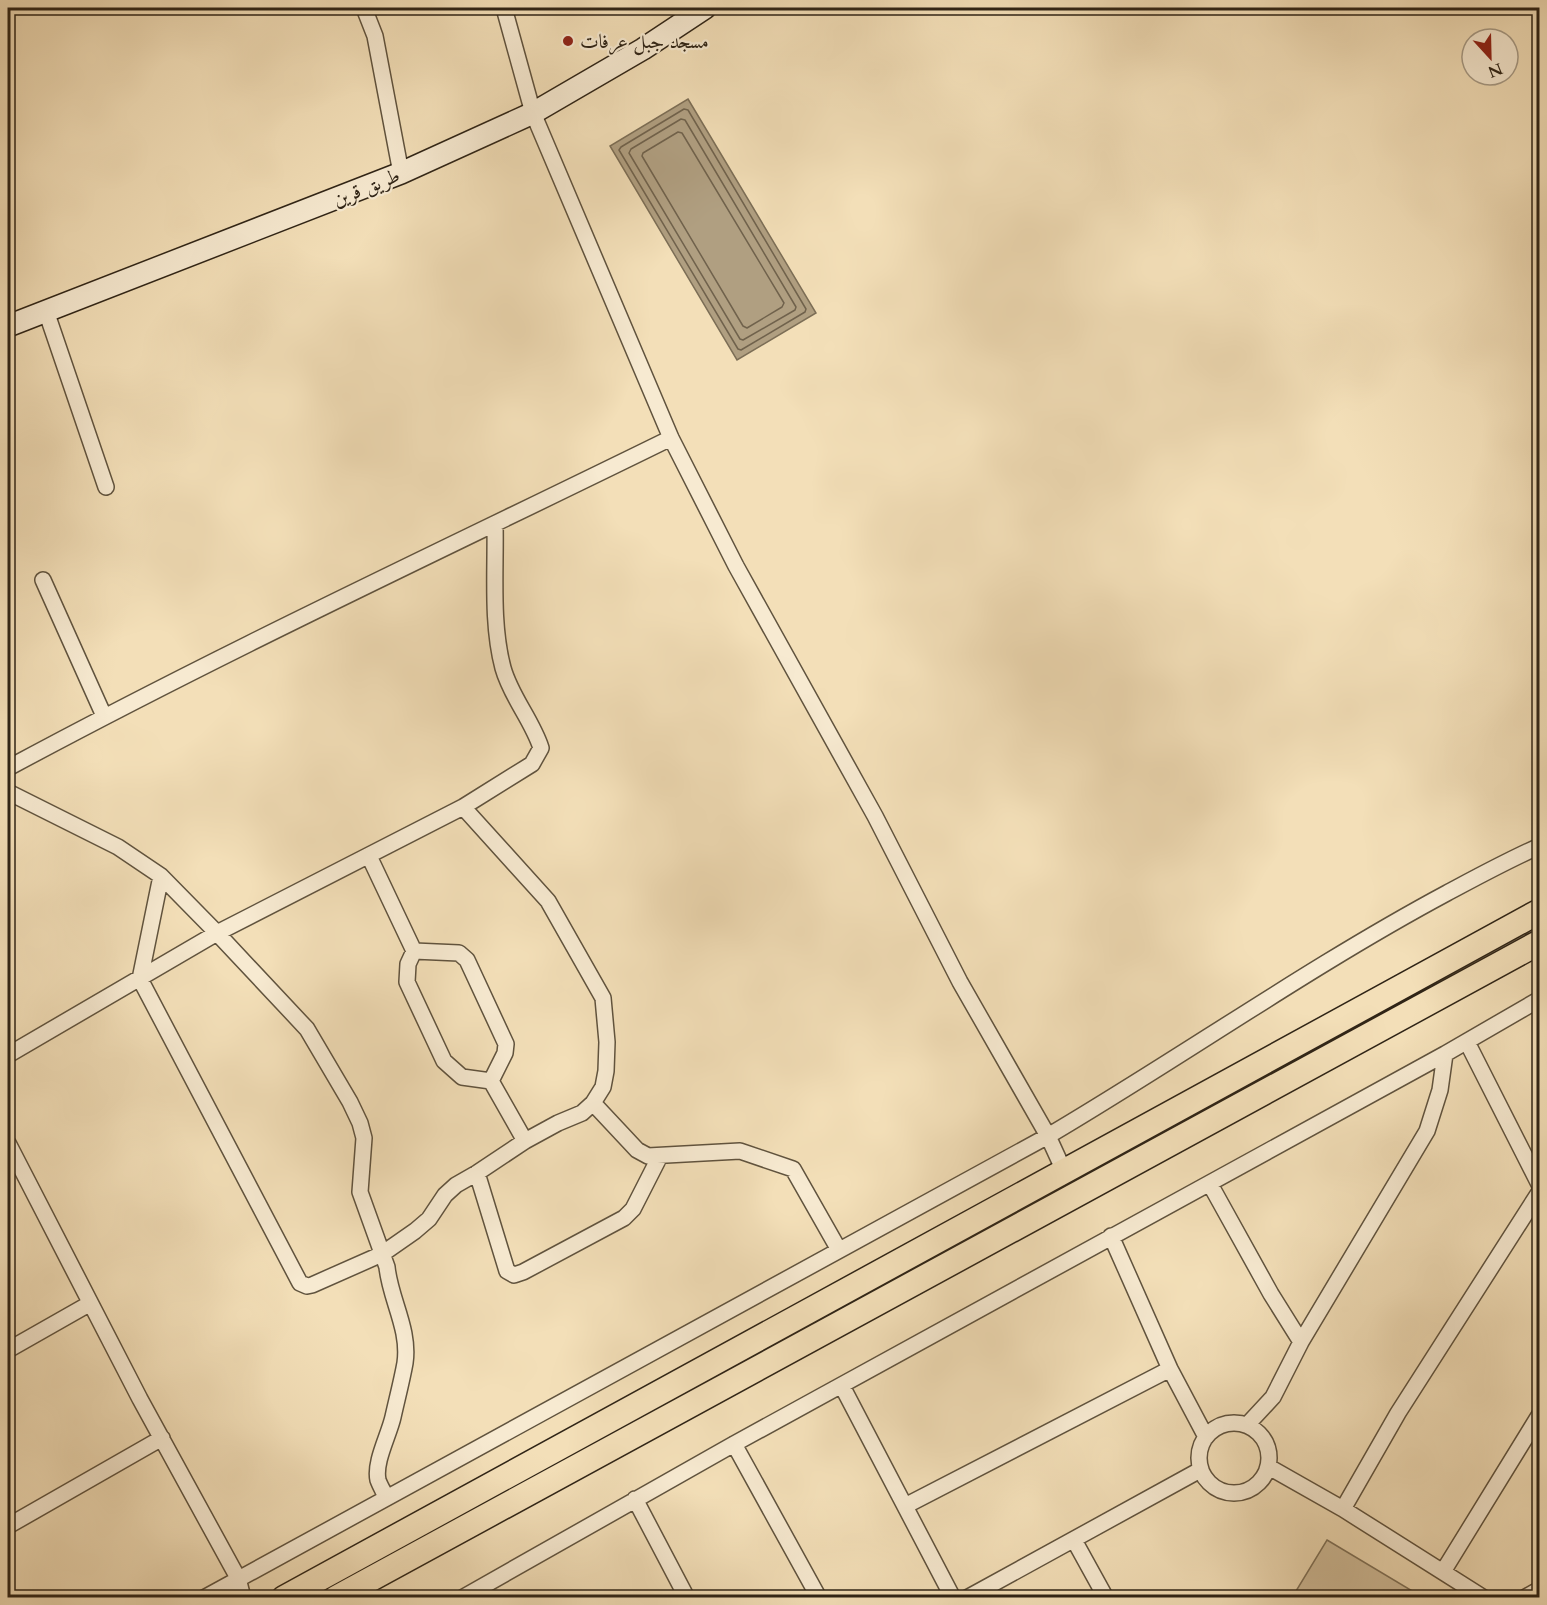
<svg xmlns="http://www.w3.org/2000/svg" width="1547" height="1605" font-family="Cardo,Amiri,serif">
<rect width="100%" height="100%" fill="#f3dfb8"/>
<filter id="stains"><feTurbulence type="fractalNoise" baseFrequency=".00333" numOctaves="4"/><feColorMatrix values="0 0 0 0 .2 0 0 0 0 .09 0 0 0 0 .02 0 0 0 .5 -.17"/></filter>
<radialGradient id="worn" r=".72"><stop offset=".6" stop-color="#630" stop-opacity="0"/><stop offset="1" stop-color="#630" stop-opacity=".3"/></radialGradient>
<path fill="#d2bf9c" stroke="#807259" stroke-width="1.5" d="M 1327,1540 L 1414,1592 L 1411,1597 L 1307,1597 L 1296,1591 Z"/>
<path fill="#b09f81" stroke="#7c6e56" stroke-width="1.5" d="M 688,99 L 816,313 L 737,360 L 610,146 Z"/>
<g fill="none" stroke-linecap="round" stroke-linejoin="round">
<path stroke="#70624c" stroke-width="1.5" d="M 684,109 L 688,110 L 806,309 L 805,312 L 741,350 L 738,349 L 619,150 L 621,147 Z
M 681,119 L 685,120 L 796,307 L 795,310 L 743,340 L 740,339 L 629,153 L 631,149 Z
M 678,132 L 682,133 L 784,303 L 782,307 L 747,328 L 743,326 L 642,156 L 643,153 Z"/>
<defs>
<path id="minor" d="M 364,8 L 375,36 L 401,173
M 504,8 L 533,113 L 671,438 L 736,566 L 875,816 L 960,982 L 1048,1136 L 1064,1171
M 46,311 L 106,487
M 43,580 L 104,716
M 8,768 C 225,651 449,547 671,438
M 8,792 L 118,847 L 161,876 L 217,933 L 8,1055
M 369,856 L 414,951 L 408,964 L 407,982 L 444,1061 L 462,1077 L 491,1081 L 525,1141
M 161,876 L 140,979 L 300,1283 L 307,1286 L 312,1285 L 382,1254 L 415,1231 L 429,1219 L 445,1195 L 456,1185 L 477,1173 L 525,1141 L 558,1123 L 582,1113 L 593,1103 L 603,1087 L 606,1071 L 607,1042 L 603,998 L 548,901 L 463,807
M 414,951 L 459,953 L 467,960 L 506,1044 L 505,1053 L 491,1081
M 1467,1042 L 1540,1186
M 593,1103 L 637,1150 L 648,1156 L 740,1151 L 793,1169 L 839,1250
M 8,1143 L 140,1399 L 238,1578 L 243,1598
M 477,1173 L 507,1271 L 514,1275 L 523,1272 L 624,1218 L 633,1209 L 660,1156
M 1210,1184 L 1271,1294 L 1301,1342
M 1111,1236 L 1170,1369 L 1206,1437
M 8,1350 L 89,1304
M 842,1386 L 953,1598
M1199 1458a35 35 0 1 1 70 0a35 35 0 1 1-70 0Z
M 1247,1425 L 1273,1397 L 1301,1342 L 1427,1131 L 1440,1090 L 1445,1054
M 734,1444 L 819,1598
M 1269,1467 L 1343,1509 L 1484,1598
M 386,1497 C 384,1492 380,1486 378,1480 C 374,1462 389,1435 393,1417 C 397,1399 402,1380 405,1363 C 410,1329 390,1299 387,1267 L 360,1192 L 364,1138 L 360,1123 L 350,1102 L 307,1029 L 217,933 L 463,807 L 532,764 L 541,748 C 532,720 511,697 503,668 C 491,623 496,571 495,524
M 635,1499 L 687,1598
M 905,1506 L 1170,1369
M 1343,1509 L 1398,1413 L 1540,1191
M 8,1526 L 162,1438
M 1074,1540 L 1106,1598
M 1444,1570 L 1540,1414
M 204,1598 L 1048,1136 C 1182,1057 1309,967 1447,893 C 1477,877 1508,860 1540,846
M 462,1598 L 734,1444 L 1445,1054 L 1540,999
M 967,1598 L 1200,1470
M 1524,1598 L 1540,1589"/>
<path id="secondary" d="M 8,326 L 401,173 L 533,113 L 643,49 L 705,8"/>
<path id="trunk" d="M 284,1598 L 1540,911
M 336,1598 L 1540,942"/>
</defs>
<use href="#minor" stroke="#60533e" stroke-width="18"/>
<use href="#secondary" stroke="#2f2416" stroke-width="24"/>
<use href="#trunk" stroke="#2f2416" stroke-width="27"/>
<use href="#minor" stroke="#f7ead1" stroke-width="15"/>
<use href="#secondary" stroke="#f7ead1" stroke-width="21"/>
<use href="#trunk" stroke="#f3dfb8" stroke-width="24"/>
</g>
<circle fill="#8f2418" stroke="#f7ead1" stroke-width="2" cx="568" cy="41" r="6"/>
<g text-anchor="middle" stroke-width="4.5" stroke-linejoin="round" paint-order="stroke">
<g font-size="20" fill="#2f2416" stroke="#f7ead1" text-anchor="start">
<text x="580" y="48">مسجد جبل عرفات</text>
</g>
<g font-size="20" fill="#2f2416" stroke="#f7ead1">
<text transform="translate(366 187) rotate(-22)" y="7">طريق قرين</text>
</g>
</g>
<rect width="1547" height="1605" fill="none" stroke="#f3dfb8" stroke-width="30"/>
<rect x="9" y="9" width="1529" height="1587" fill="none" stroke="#2f2416" stroke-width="3"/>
<rect x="15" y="15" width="1517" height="1575" fill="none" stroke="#2f2416" stroke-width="1.5"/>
<g transform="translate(1490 57) rotate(158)"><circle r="28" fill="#f7ead1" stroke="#a79b86" stroke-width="1.5"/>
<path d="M0-4.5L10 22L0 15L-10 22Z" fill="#8f2418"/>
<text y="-9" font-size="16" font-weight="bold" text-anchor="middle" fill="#2f2416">N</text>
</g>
<rect width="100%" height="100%" filter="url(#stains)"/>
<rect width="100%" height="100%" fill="url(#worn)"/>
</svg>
